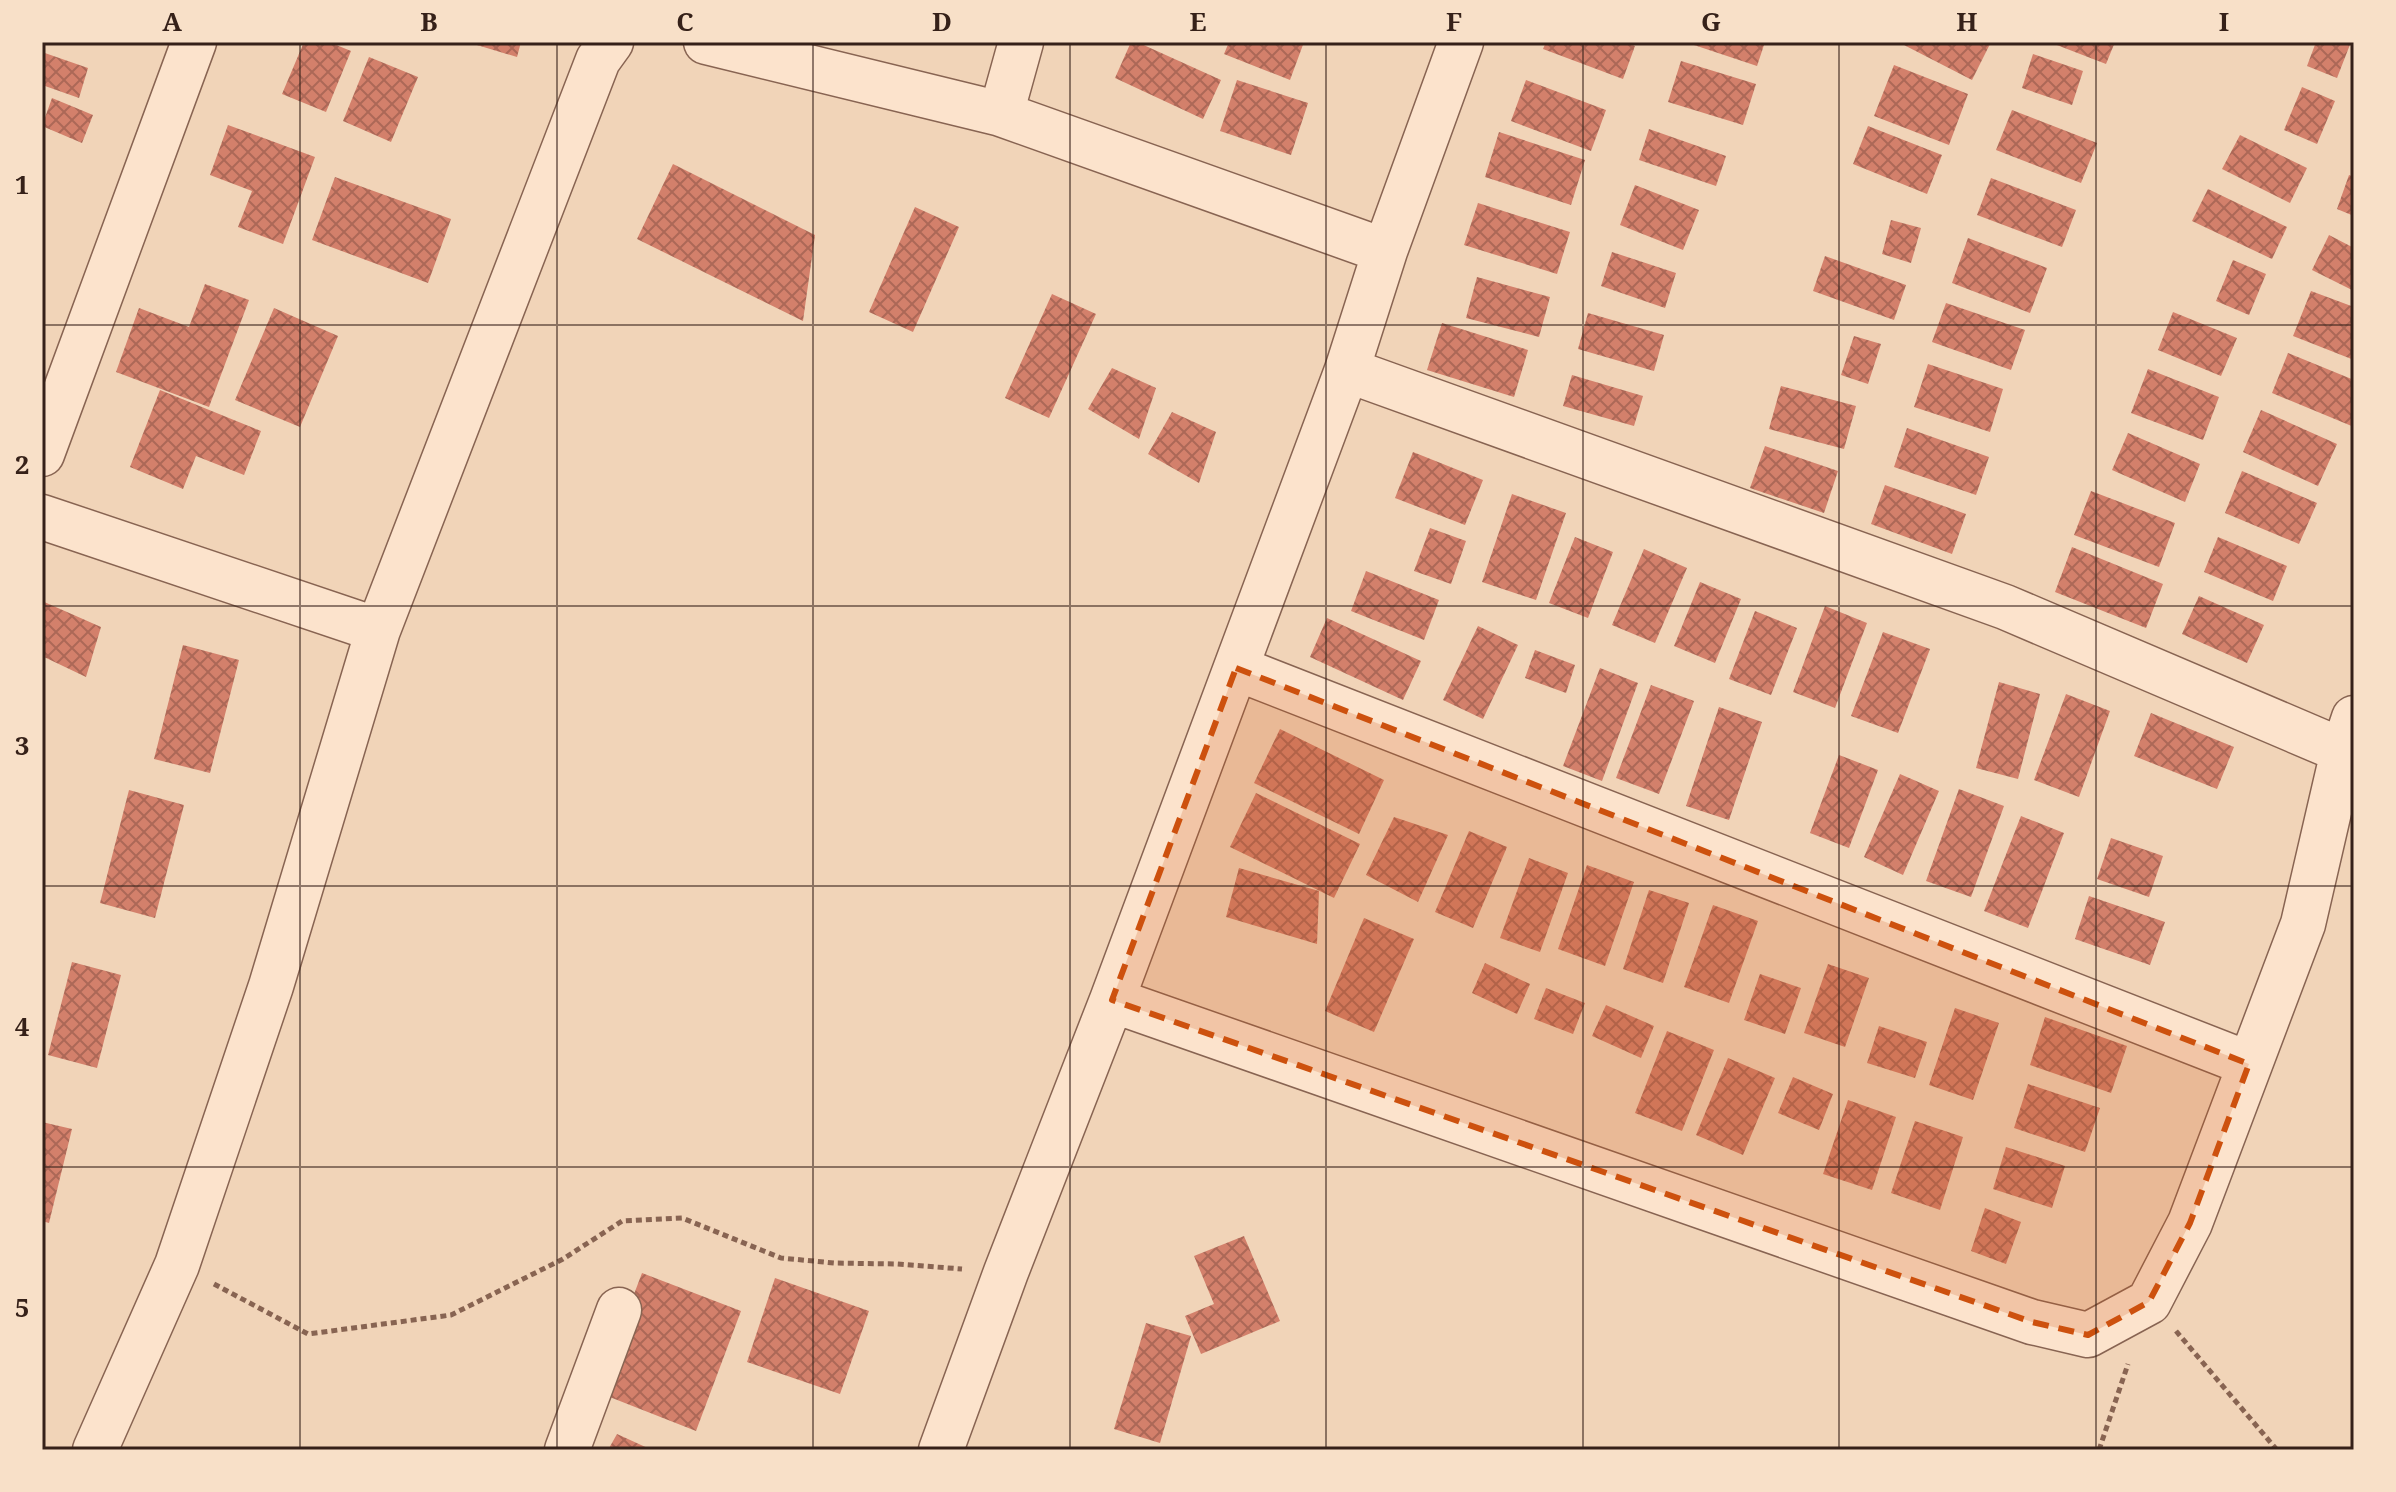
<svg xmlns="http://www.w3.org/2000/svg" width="2396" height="1492" font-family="'Noto Serif',serif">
<defs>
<pattern id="building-cross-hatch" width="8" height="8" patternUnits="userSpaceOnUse" patternTransform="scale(2)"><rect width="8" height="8" fill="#d3806b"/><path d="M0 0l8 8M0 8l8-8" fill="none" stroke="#ac6857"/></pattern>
</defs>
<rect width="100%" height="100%" fill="#f1d4b8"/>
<path fill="url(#building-cross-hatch)" d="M 304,42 L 329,42 L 351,51 L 326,112 L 282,94 Z
M 467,42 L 521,42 L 517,57 Z
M 1131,42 L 1137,42 L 1221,80 L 1203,119 L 1115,78 Z
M 1229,42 L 1304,42 L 1290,80 L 1224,54 Z
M 1546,42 L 1625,42 L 1635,46 L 1623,79 L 1543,49 Z
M 1685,42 L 1765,42 L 1757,66 Z
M 1906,42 L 1985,42 L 1990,44 L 1972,80 L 1904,45 Z
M 2049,42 L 2115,42 L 2106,64 Z
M 2316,42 L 2351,42 L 2337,78 L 2307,66 Z
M 42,52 L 88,68 L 79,98 L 45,86 L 42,93 Z
M 2033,54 L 2083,71 L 2072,105 L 2022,88 Z
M 369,57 L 418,77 L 391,142 L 343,121 Z
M 1681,61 L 1756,84 L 1743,125 L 1668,102 Z
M 1894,65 L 1968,94 L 1949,145 L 1874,116 Z
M 1237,80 L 1308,103 L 1291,155 L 1220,131 Z
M 1526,80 L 1606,110 L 1591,151 L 1511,121 Z
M 2302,87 L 2335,101 L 2317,144 L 2284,130 Z
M 52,98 L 93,115 L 82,143 L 42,126 Z
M 2012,110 L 2097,143 L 2081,183 L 1996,150 Z
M 228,125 L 315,157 L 283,244 L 238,227 L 252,191 L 210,175 Z
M 1868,126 L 1942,155 L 1927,194 L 1853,164 Z
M 1649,129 L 1726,156 L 1716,186 L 1639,160 Z
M 1499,132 L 1585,160 L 1571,205 L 1485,177 Z
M 2240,135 L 2307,168 L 2290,203 L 2222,169 Z
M 673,164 L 815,235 L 803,321 L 637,239 Z
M 2349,175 L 2354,177 L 2354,216 L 2337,209 Z
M 335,177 L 451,219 L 428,283 L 312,240 Z
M 1991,178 L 2076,210 L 2062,247 L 1977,215 Z
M 1635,185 L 1699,210 L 1683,250 L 1620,225 Z
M 2208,189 L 2287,227 L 2272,259 L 2192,221 Z
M 1478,203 L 1570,232 L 1557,274 L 1464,245 Z
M 915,207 L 959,227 L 913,332 L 869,312 Z
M 1891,220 L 1921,228 L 1911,263 L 1882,254 Z
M 2329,235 L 2354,248 L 2354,291 L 2312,270 Z
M 1968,238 L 2047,268 L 2030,313 L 1952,283 Z
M 1612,252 L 1676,273 L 1665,308 L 1601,286 Z
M 1825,256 L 1906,285 L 1894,320 L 1813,291 Z
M 2233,260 L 2266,274 L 2249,315 L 2216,301 Z
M 1477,277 L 1550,297 L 1539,337 L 1466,318 Z
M 205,284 L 249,300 L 209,407 L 116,372 L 139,308 L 189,327 Z
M 2311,291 L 2354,307 L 2354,360 L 2293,336 Z
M 1052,294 L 1096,314 L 1049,418 L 1005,398 Z
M 1946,303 L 2025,330 L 2011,370 L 1932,342 Z
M 274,308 L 338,336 L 300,427 L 235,400 Z
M 2173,312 L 2237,338 L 2221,376 L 2158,350 Z
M 1588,313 L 1664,335 L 1654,371 L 1578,349 Z
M 1442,323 L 1528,350 L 1514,397 L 1427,370 Z
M 1854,336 L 1881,344 L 1868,384 L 1841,375 Z
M 2288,353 L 2354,380 L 2354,427 L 2272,393 Z
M 1928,364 L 2003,389 L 1990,432 L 1914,407 Z
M 1112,368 L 1156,388 L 1139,439 L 1088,409 Z
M 2148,369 L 2219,397 L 2203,440 L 2131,413 Z
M 1572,375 L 1643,396 L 1634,426 L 1563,406 Z
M 1781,386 L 1856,406 L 1844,449 L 1769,429 Z
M 160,390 L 261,431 L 244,475 L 196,456 L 183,489 L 130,467 Z
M 2261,410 L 2337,444 L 2318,486 L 2243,452 Z
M 1172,412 L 1216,432 L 1199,483 L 1148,454 Z
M 1907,428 L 1989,457 L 1976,495 L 1894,467 Z
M 2128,433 L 2200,464 L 2185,502 L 2112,470 Z
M 1765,446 L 1838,471 L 1824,513 L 1750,488 Z
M 1413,452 L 1483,480 L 1465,525 L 1395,498 Z
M 2242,471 L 2317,503 L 2299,544 L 2225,513 Z
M 1885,485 L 1966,514 L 1952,554 L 1871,524 Z
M 2091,491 L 2175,523 L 2159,567 L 2074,535 Z
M 1512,494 L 1566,513 L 1536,600 L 1482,582 Z
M 1430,528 L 1466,541 L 1451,584 L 1414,571 Z
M 1575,537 L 1613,552 L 1588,618 L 1549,603 Z
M 2218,537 L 2287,566 L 2273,601 L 2204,572 Z
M 2072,547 L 2163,584 L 2146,628 L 2055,592 Z
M 1644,549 L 1687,568 L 1655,643 L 1612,625 Z
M 1366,571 L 1439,600 L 1424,640 L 1351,611 Z
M 1700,582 L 1741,599 L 1715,663 L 1674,646 Z
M 2199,596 L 2264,625 L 2247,663 L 2182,634 Z
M 42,601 L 101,627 L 86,677 L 42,656 Z
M 1825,606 L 1867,623 L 1835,708 L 1793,692 Z
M 1755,611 L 1797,628 L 1771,695 L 1729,679 Z
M 1327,618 L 1421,661 L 1403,700 L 1310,657 Z
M 1478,626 L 1518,645 L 1483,719 L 1443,700 Z
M 1883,632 L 1930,649 L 1898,733 L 1851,716 Z
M 183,645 L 239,660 L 210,773 L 154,759 Z
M 1535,650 L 1575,665 L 1566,693 L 1525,678 Z
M 1600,668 L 1638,683 L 1602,781 L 1563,766 Z
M 1999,682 L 2040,694 L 2018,779 L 1976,768 Z
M 1651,685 L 1694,701 L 1659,794 L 1616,778 Z
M 2066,694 L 2110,711 L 2079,797 L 2034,780 Z
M 1719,707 L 1762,722 L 1729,820 L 1686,806 Z
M 2151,713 L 2234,747 L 2217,789 L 2134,756 Z
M 1280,729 L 1384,780 L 1359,834 L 1254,783 Z
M 1839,755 L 1878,770 L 1849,848 L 1810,833 Z
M 1900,774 L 1939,791 L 1903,875 L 1864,857 Z
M 1959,789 L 2004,806 L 1971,897 L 1926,881 Z
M 129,790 L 184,805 L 155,918 L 100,903 Z
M 1256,793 L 1360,844 L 1334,898 L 1230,847 Z
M 2021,816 L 2064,833 L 2028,928 L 1984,911 Z
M 1394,817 L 1448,835 L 1418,902 L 1366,875 Z
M 1469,831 L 1507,847 L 1473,928 L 1435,912 Z
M 2111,838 L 2163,856 L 2149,897 L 2097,879 Z
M 1529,858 L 1568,873 L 1540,952 L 1500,938 Z
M 1587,865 L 1634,882 L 1605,966 L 1558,949 Z
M 1239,868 L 1319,891 L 1317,944 L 1226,917 Z
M 1649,890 L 1689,903 L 1663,983 L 1623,969 Z
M 2089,896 L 2165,922 L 2150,965 L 2075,939 Z
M 1713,905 L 1758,921 L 1729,1003 L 1684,987 Z
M 1364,918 L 1414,939 L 1374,1032 L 1325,1011 Z
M 72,962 L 121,975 L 97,1068 L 48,1055 Z
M 1485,963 L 1530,984 L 1517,1014 L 1472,993 Z
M 1828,964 L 1869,978 L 1845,1047 L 1804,1033 Z
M 1760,974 L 1801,988 L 1785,1034 L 1744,1020 Z
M 1546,988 L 1585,1003 L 1573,1034 L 1534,1019 Z
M 1606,1005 L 1654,1026 L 1641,1058 L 1592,1036 Z
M 1955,1008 L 1999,1023 L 1973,1100 L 1929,1085 Z
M 2045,1017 L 2127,1046 L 2111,1093 L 2030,1065 Z
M 1879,1026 L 1927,1042 L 1915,1078 L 1867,1063 Z
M 1667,1031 L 1714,1050 L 1682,1131 L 1635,1113 Z
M 1728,1058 L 1775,1078 L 1743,1155 L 1696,1135 Z
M 1793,1077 L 1833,1094 L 1819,1130 L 1778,1113 Z
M 2028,1084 L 2100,1108 L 2085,1152 L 2014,1128 Z
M 1848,1100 L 1896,1117 L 1872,1190 L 1823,1174 Z
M 1915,1121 L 1963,1137 L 1940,1210 L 1891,1193 Z
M 42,1122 L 72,1129 L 49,1223 L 42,1221 Z
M 2006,1147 L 2065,1166 L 2052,1208 L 1993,1189 Z
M 1985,1208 L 2021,1222 L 2006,1264 L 1971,1251 Z
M 1244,1236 L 1280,1321 L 1201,1354 L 1185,1316 L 1214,1304 L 1194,1256 Z
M 642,1273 L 741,1311 L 696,1431 L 597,1392 Z
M 775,1278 L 869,1311 L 840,1394 L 747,1362 Z
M 1146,1323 L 1191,1336 L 1160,1443 L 1114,1429 Z
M 617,1434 L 652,1450 L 608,1450 Z"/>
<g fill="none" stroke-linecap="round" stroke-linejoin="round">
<defs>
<path id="minor" d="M 706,42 L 1001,114 L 1385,251
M 1001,114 L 1021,42
M 1347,370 L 2005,607 L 2343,751
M 42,454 L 194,42
M 42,517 L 378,630
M 1236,668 L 2249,1064
M 1112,1000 L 2032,1322 L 2088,1335 L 2149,1302 L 2190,1223 L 2303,924 L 2343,751 L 2354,718
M 95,1450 L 177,1265 L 271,986 L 378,630 L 598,60 L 611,42
M 567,1450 L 619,1310
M 941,1450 L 1006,1272 L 1112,1000 L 1347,370 L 1385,251 L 1461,42"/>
</defs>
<use href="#minor" stroke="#886452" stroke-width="47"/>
<path stroke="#886452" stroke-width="5" stroke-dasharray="6 4" stroke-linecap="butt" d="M 214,1284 L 308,1334 L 451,1315 L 563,1259 L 622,1221 L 682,1218 L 781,1258 L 834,1263 L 897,1264 L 962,1269
M 2176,1331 L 2277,1450
M 2099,1450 L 2128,1364"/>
<use href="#minor" stroke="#fce3cc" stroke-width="44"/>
</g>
<path fill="#cd510e" fill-opacity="0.2" stroke="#cd510e" stroke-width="6" stroke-dasharray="16 10" stroke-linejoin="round" d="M 1236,668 L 2249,1064 L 2190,1223 L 2149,1302 L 2088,1335 L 2032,1322 L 1112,1000 Z"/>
<path fill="none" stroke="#362119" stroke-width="2" stroke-opacity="0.55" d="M 300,42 L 300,1450M 557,42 L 557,1450M 813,42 L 813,1450M 1070,42 L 1070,1450M 1326,42 L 1326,1450M 1583,42 L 1583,1450M 1839,42 L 1839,1450M 2096,42 L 2096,1450M 42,325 L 2354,325M 42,606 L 2354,606M 42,886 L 2354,886M 42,1167 L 2354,1167"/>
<rect width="2396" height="1492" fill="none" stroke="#f8e0c8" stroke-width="88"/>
<rect x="44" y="44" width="2308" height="1404" fill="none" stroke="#362119" stroke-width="3"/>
<g font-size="26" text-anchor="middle" font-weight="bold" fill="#362119">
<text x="172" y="31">A</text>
<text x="429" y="31">B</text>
<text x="685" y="31">C</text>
<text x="942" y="31">D</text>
<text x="1198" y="31">E</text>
<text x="1454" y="31">F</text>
<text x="1711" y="31">G</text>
<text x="1967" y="31">H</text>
<text x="2224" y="31">I</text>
<text x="22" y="194">1</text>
<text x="22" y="474">2</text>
<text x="22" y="755">3</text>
<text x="22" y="1036">4</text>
<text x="22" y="1317">5</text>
</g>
</svg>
